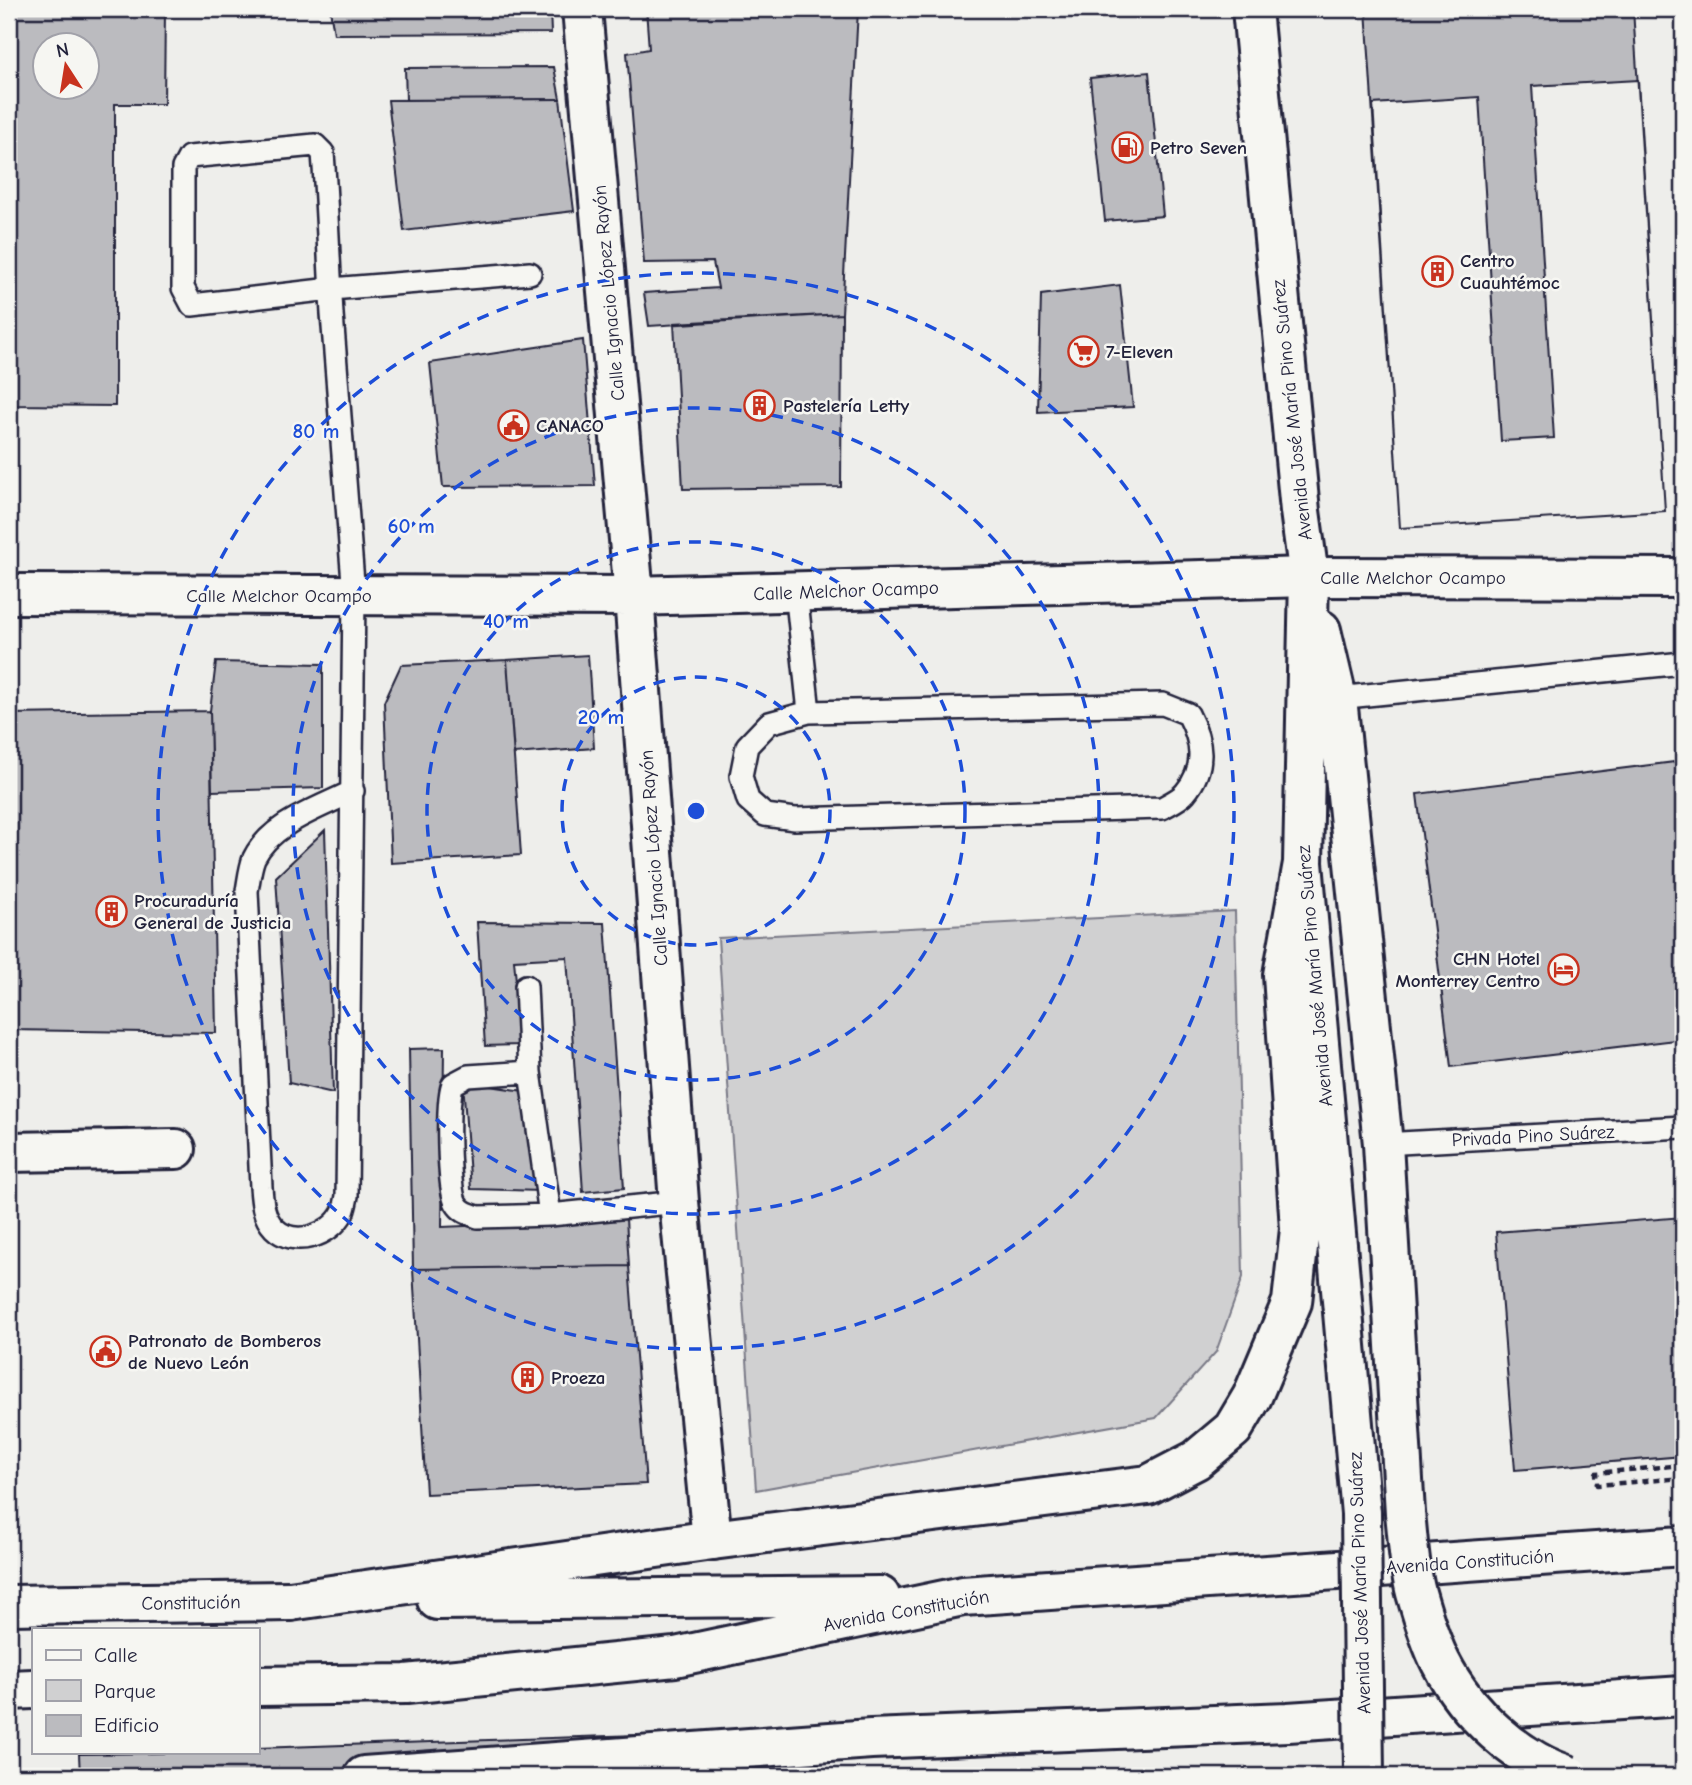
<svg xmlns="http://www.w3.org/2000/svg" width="1692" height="1785" font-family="'Comic Neue',sans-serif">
<rect width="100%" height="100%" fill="#eeeeeb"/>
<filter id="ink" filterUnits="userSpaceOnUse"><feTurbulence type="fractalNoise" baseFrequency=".0143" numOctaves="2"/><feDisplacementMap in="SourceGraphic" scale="14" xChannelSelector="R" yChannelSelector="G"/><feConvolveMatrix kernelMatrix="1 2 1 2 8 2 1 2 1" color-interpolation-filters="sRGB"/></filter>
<g filter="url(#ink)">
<path fill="#d0d0d1" stroke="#797986" stroke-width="2" d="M 1235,911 L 1243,1277 L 1216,1352 L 1156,1418 L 756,1490 L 718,938 Z"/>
<path fill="#bbbbbf" stroke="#22223b" stroke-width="2" fill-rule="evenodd" d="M 9,9 L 165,9 L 164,104 L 115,104 L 115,406 L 9,405 ZM 46,46 L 88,46 L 88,88 L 46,88 Z
M 330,9 L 550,9 L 551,33 L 334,34 Z
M 646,9 L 858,9 L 842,314 L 649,326 L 644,293 L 718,288 L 713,262 L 644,263 L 627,53 L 649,49 Z
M 1366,9 L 1633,9 L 1665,511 L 1400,528 Z
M 554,67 L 560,99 L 406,100 L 405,68 Z
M 1149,72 L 1163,216 L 1105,221 L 1090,78 Z
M 1638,80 L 1665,511 L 1400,528 L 1373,104 L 1479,97 L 1501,441 L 1554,438 L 1532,86 Z
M 560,99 L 574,211 L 404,231 L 388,100 Z
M 1120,285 L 1133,407 L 1038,412 L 1041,295 Z
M 842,314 L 841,487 L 683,489 L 674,323 Z
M 583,340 L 595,486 L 443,487 L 430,363 Z
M 588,655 L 594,748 L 514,754 L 507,660 Z
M 507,660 L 521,855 L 391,863 L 384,702 L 401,665 Z
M 216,662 L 323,664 L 323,788 L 212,791 L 210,711 Z
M 210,711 L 216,1033 L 9,1030 L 9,714 Z
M 1683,761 L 1683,1039 L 1451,1067 L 1417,794 Z
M 325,830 L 333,1093 L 289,1083 L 276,877 Z
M 477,922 L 605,923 L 624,1188 L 583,1192 L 567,957 L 514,960 L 522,1045 L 485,1046 Z
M 444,1048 L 442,1227 L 626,1219 L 629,1266 L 413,1269 L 409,1049 Z
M 463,1082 L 524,1091 L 540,1191 L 471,1189 Z
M 1683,1217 L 1683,1456 L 1515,1470 L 1496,1232 Z
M 629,1266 L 646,1484 L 426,1494 L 413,1269 Z
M 637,1735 L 639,1776 L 80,1776 L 79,1754 L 257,1752 L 257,1748 Z"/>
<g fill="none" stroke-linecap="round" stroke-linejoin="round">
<defs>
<path id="service" d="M 796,591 L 809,712
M 1337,698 L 1683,663
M 1163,704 L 1188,714 C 1202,741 1207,767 1185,793 C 1180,799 1169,804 1162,808 L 795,819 L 765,815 L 748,800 L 741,776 L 747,746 L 769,723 L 809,712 Z
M 353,791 C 320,808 271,823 254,858 C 250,868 249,880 247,891 L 261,1187 C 262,1201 263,1217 274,1228 C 294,1248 331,1236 343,1212 C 345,1207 346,1201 347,1196 L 354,595 L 332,314 C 329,260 327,206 323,153 L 315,145 L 189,157 L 183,168 L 183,288 L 192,305 L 331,289 L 530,273
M 526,986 L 530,1072 L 550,1215
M 530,1072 L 468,1076 L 453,1084 C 446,1098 448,1190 456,1203 C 461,1212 469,1214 478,1217 L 550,1215 L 679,1202
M 1383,1144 L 1683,1127"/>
<path id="minor" d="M 582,9 L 634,596 L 679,1202 L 712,1540
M 9,594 L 634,596 L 1309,577
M 9,1152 L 176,1149"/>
<path id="tertiary" d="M 1309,577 L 1683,578
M 9,1605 L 290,1601"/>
<path id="trunk" d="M 1252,9 L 1300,511 L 1309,577 L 1303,863 L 1361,1514
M 1321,630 L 1337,698 L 1383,1144 L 1405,1513
M 437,1600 L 880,1596
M 290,1601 L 712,1540 L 1148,1485 L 1196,1460 L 1233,1429 L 1252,1397 L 1292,1302 L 1300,1229 L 1283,975 L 1303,863
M 257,1686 L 406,1684 L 675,1657 L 963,1596 L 1683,1546
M 9,1690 L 33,1689
M 364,1776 L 871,1739 L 1288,1722 L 1683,1696"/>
</defs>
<use href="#service" stroke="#22223b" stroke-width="26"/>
<use href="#minor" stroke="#22223b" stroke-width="44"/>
<use href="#tertiary" stroke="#22223b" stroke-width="44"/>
<use href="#trunk" stroke="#22223b" stroke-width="44"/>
<path stroke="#22223b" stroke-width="4.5" stroke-dasharray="7 5" stroke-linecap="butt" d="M 1683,1465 L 1596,1473 L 1597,1485 L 1683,1478"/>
<use href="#service" stroke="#f6f6f2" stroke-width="21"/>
<use href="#minor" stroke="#f6f6f2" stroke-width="38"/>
<use href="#tertiary" stroke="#f6f6f2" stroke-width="38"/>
<use href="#trunk" stroke="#f6f6f2" stroke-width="38"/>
<defs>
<path id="trunk-bridge" d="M 1405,1513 C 1408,1539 1409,1567 1416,1593 C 1422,1614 1431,1644 1441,1663 C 1466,1712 1517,1760 1570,1776
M 1361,1514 L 1364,1776"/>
</defs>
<use href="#trunk-bridge" stroke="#22223b" stroke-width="44" stroke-linecap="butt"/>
<use href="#trunk-bridge" stroke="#f6f6f2" stroke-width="38"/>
</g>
</g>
<g fill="none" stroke="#1d4ed8" stroke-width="3.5" stroke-dasharray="12 9">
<circle cx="696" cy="811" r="134"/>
<circle cx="696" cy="811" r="269"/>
<circle cx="696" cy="811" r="403"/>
<circle cx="696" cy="811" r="538"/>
</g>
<defs>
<symbol id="fuel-ring" viewBox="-11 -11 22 22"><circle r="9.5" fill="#f6f6f2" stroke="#c8321e" stroke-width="1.5"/><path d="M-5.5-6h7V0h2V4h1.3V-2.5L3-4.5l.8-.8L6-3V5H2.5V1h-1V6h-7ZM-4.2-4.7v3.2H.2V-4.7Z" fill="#c8321e"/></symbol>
<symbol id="building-ring" viewBox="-11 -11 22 22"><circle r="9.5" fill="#f6f6f2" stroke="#c8321e" stroke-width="1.5"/><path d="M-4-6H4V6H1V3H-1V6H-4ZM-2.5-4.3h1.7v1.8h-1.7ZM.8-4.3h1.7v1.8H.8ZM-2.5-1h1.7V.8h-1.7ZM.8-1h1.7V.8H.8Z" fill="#c8321e"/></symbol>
<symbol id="supermarket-ring" viewBox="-11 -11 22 22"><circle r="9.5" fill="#f6f6f2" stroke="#c8321e" stroke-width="1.5"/><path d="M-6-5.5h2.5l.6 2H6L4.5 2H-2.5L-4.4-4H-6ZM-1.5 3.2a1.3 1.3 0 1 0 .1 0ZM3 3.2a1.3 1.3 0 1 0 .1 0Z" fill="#c8321e"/></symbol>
<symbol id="civic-ring" viewBox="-11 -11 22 22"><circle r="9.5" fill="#f6f6f2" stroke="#c8321e" stroke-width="1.5"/><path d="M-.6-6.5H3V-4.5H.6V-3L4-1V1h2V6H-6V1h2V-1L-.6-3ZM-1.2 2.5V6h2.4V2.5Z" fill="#c8321e"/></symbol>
<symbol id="hotel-ring" viewBox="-11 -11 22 22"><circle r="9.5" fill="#f6f6f2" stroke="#c8321e" stroke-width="1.5"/><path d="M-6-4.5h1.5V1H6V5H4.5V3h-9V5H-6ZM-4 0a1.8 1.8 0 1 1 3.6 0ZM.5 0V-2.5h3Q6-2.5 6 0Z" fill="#c8321e"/></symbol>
</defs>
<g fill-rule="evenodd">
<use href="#fuel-ring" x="1110" y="130" width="35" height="35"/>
<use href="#building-ring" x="1420" y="254" width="35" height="35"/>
<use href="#supermarket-ring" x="1066" y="334" width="35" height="35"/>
<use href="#building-ring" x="742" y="388" width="35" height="35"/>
<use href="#civic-ring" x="496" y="408" width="35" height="35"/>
<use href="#building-ring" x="94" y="894" width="35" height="35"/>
<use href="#hotel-ring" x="1546" y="952" width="35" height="35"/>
<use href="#civic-ring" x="88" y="1334" width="35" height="35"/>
<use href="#building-ring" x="510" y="1360" width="35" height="35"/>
</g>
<g text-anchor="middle" stroke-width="5" stroke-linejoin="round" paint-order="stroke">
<g font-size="19" font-weight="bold" fill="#22223b" stroke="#f6f6f2" text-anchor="start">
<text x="1150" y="154">Petro Seven</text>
<text x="1460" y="267">Centro<tspan x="1460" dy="22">Cuauhtémoc</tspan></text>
<text x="1106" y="358">7-Eleven</text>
<text x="783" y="412">Pastelería Letty</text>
<text x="536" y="432">CANACO</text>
<text x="134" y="907">Procuraduría<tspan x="134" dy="22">General de Justicia</tspan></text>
<text x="1540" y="965" text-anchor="end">CHN Hotel<tspan x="1540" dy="22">Monterrey Centro</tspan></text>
<text x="128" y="1347">Patronato de Bomberos<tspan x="128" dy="22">de Nuevo León</tspan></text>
<text x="551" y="1384">Proeza</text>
</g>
<g font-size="19" fill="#22223b" stroke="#f6f6f2">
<text transform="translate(608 293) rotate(-95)" y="7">Calle Ignacio López Rayón</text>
<text transform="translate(1291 410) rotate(-96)" y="7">Avenida José María Pino Suárez</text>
<text x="1413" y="584">Calle Melchor Ocampo</text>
<text transform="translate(846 590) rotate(-2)" y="7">Calle Melchor Ocampo</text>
<text x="279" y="602">Calle Melchor Ocampo</text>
<text transform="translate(653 858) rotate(-94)" y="7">Calle Ignacio López Rayón</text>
<text transform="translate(1314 976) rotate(-95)" y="7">Avenida José María Pino Suárez</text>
<text transform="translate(1533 1135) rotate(-3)" y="7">Privada Pino Suárez</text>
<text transform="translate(1470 1561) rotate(-4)" y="7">Avenida Constitución</text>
<text transform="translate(1359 1583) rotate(-92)" y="7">Avenida José María Pino Suárez</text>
<text transform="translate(191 1602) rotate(-1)" y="7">Constitución</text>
<text transform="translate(906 1610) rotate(-10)" y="7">Avenida Constitución</text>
</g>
</g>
<circle cx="696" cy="811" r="10" fill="#1d4ed8" stroke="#f6f6f2" stroke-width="3.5"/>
<g font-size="21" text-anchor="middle" font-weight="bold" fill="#1d4ed8" stroke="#f6f6f2" stroke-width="5" stroke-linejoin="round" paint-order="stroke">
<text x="316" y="438">80 m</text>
<text x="411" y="533">60 m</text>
<text x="506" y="628">40 m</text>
<text x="601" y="724">20 m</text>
</g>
<rect width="1692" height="1785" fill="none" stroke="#f6f6f2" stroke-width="35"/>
<rect x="18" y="18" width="1657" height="1750" fill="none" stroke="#22223b" stroke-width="2.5" filter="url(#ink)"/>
<rect x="32" y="1628" width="228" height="126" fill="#f6f6f2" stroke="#a1a1a9" stroke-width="2"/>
<rect x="46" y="1650" width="35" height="10" fill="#f6f6f2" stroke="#a1a1a9" stroke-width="2"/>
<text x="94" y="1662" font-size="21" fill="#22223b">Calle</text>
<rect x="46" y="1680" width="35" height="21" fill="#d0d0d1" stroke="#a1a1a9" stroke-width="2"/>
<text x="94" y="1698" font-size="21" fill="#22223b">Parque</text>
<rect x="46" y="1715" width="35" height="21" fill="#bbbbbf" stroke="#a1a1a9" stroke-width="2"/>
<text x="94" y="1732" font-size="21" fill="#22223b">Edificio</text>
<g transform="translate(66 66) rotate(348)"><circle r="33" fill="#f6f6f2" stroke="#a1a1a9" stroke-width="2"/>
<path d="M0-5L12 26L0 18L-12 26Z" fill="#c8321e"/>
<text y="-10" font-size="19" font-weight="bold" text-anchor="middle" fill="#22223b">N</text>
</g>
</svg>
